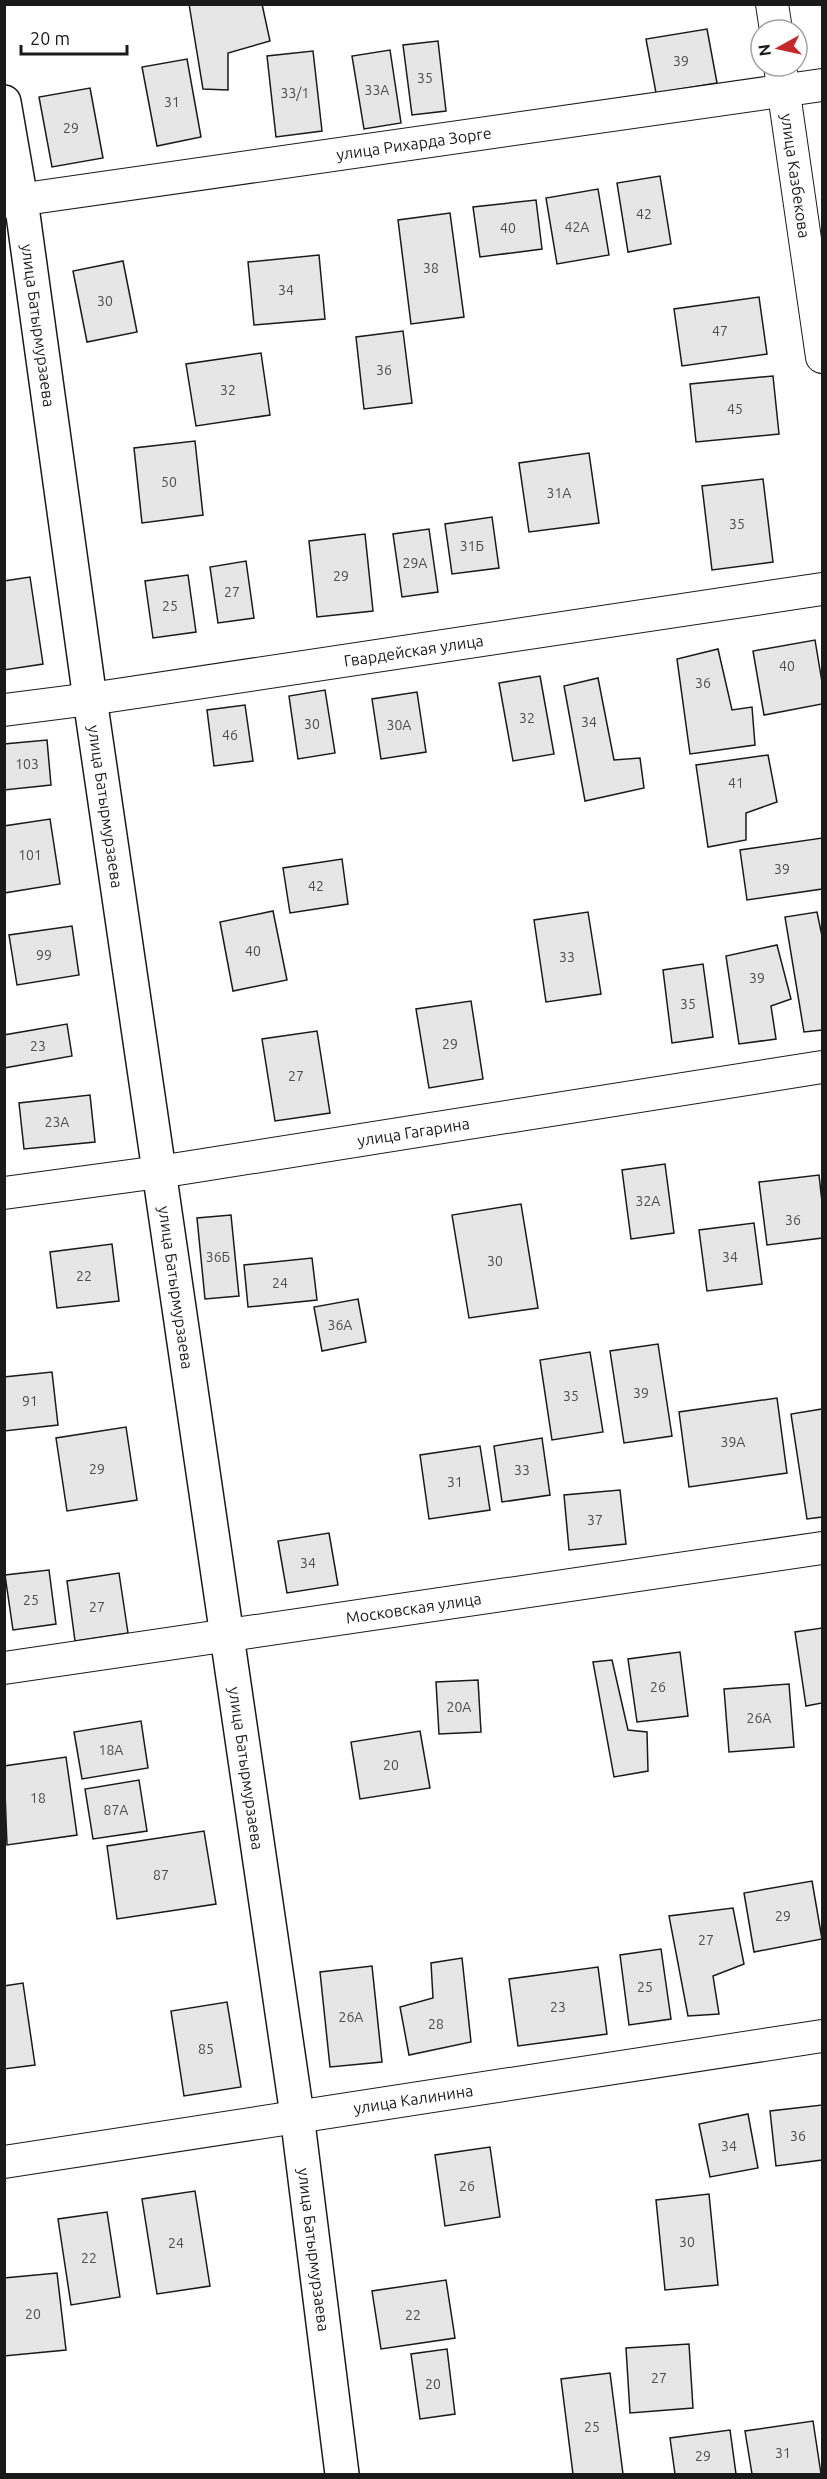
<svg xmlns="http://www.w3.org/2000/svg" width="827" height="2479" font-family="Ubuntu,sans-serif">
<rect width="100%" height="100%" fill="#fff"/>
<path fill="#e6e6e6" stroke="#1a1a1a" stroke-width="1.5" d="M 189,4 L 262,4 L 270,41 L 228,53 L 228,90 L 203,89 Z
M 707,29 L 717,83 L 656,93 L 646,39 Z
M 438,41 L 446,111 L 412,115 L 403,45 Z
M 390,50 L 401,123 L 364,129 L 352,56 Z
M 313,51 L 322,131 L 276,137 L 267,56 Z
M 187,59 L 201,137 L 157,146 L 142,67 Z
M 90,88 L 103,158 L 52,167 L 39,97 Z
M 660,176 L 671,244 L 628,252 L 617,183 Z
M 598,189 L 609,255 L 557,264 L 546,198 Z
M 536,200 L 542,249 L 480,257 L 473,207 Z
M 450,213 L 464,317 L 411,324 L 398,220 Z
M 319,255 L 325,319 L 254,325 L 248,262 Z
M 123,261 L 137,332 L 87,342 L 73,271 Z
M 759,297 L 767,354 L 682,366 L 674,309 Z
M 403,331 L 412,403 L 364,409 L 356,337 Z
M 261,353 L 270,415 L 196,426 L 186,364 Z
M 773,376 L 779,434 L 696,442 L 690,384 Z
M 195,441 L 203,515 L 142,523 L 134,448 Z
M 589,453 L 599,523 L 529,532 L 519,463 Z
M 763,479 L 773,562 L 712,570 L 702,486 Z
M 492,517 L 499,568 L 452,574 L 445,524 Z
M 429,529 L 438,592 L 402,597 L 393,534 Z
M 365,534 L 373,611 L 317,617 L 309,541 Z
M 246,561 L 254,618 L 218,623 L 210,567 Z
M 188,575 L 196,632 L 153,638 L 145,581 Z
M 30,577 L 43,664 L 4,670 L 4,581 Z
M 815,640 L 822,682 L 822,704 L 764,715 L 753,651 Z
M 718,649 L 732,710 L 752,707 L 755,745 L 690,754 L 677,659 Z
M 540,676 L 554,754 L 513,761 L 499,683 Z
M 598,678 L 614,760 L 640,758 L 644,788 L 585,801 L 564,686 Z
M 325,690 L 335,753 L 298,759 L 289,696 Z
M 417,692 L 426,752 L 381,759 L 372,699 Z
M 245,705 L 253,761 L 214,766 L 207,710 Z
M 47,740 L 51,785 L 4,790 L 4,744 Z
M 768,755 L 777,802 L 746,813 L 746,840 L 708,847 L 696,765 Z
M 50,819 L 60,884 L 4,893 L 4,826 Z
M 822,838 L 822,889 L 747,900 L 740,850 Z
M 342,859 L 348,904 L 290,913 L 283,868 Z
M 273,911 L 287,980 L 233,991 L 220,922 Z
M 588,912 L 601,994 L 546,1002 L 534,920 Z
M 817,912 L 822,936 L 822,1030 L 804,1032 L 785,917 Z
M 72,926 L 79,975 L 17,985 L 9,935 Z
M 777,945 L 791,999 L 771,1006 L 776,1039 L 739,1044 L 726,956 Z
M 703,964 L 713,1037 L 672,1043 L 663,970 Z
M 471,1001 L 483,1079 L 429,1088 L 416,1009 Z
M 67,1024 L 72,1056 L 4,1068 L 4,1035 Z
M 317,1031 L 330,1113 L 275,1121 L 262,1039 Z
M 90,1095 L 95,1142 L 24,1149 L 19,1103 Z
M 665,1164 L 674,1233 L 631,1239 L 622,1170 Z
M 819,1175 L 822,1202 L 822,1238 L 767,1245 L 759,1182 Z
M 521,1204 L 538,1308 L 469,1318 L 452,1215 Z
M 231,1215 L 239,1296 L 205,1299 L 197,1218 Z
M 754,1223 L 762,1284 L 707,1291 L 699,1230 Z
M 112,1244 L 119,1301 L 57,1308 L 50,1252 Z
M 312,1258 L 317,1300 L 248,1307 L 244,1265 Z
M 358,1299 L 366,1342 L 322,1351 L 314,1307 Z
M 658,1344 L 672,1436 L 624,1443 L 610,1351 Z
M 590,1352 L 603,1432 L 552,1440 L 540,1360 Z
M 52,1372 L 58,1425 L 4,1431 L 4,1377 Z
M 777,1398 L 787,1473 L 689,1487 L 679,1412 Z
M 822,1409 L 822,1517 L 807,1519 L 791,1414 Z
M 126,1427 L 137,1500 L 67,1511 L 56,1438 Z
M 542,1438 L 550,1495 L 502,1502 L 494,1446 Z
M 480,1446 L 490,1510 L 429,1519 L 420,1455 Z
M 620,1490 L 626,1544 L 569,1550 L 564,1495 Z
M 329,1533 L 338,1585 L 287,1593 L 278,1541 Z
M 49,1570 L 56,1624 L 13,1630 L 5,1575 Z
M 119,1573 L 128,1633 L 75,1641 L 67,1581 Z
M 822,1628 L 822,1703 L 806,1706 L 795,1632 Z
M 680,1652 L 688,1716 L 637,1722 L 628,1659 Z
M 612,1660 L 628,1730 L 647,1732 L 648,1771 L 614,1777 L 593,1662 Z
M 478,1680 L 481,1732 L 439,1734 L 436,1682 Z
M 789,1684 L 794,1747 L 729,1752 L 724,1689 Z
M 141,1721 L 148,1768 L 82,1779 L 74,1732 Z
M 420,1731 L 430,1788 L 360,1799 L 351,1742 Z
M 66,1757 L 77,1835 L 7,1845 L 4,1766 Z
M 139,1780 L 147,1831 L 93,1839 L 85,1789 Z
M 204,1831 L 216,1904 L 117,1919 L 107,1846 Z
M 812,1881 L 822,1939 L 754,1952 L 744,1893 Z
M 733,1908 L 744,1964 L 713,1976 L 719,2014 L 688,2016 L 669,1916 Z
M 661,1949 L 671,2019 L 629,2025 L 620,1955 Z
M 462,1958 L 471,2042 L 409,2055 L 400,2007 L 433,1998 L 431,1963 Z
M 372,1966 L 382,2062 L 330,2067 L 320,1972 Z
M 598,1967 L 607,2034 L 518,2046 L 509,1979 Z
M 23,1983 L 35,2065 L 4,2069 L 4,1986 Z
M 227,2002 L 241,2087 L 184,2096 L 171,2011 Z
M 822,2105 L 822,2160 L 776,2166 L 770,2111 Z
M 748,2114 L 758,2168 L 710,2177 L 699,2124 Z
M 490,2147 L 500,2217 L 445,2226 L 435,2155 Z
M 195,2191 L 210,2286 L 157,2294 L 142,2199 Z
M 709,2194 L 718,2285 L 665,2290 L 656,2200 Z
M 107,2212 L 120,2297 L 71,2305 L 58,2219 Z
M 57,2273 L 66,2350 L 4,2356 L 4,2278 Z
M 446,2280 L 455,2338 L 381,2349 L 372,2291 Z
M 689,2344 L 693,2408 L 630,2413 L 626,2348 Z
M 447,2349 L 455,2414 L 420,2419 L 411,2354 Z
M 610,2373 L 623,2474 L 573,2474 L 561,2379 Z
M 813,2421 L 821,2474 L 752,2474 L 745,2431 Z
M 730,2430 L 736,2474 L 675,2474 L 670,2438 Z"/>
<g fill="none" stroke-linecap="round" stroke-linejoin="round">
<defs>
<g id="minor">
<path d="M 772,4 L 776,30"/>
<path id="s1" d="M 780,66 L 822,357"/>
<path id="s2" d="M 4,202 L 822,85"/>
<path id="s3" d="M 4,710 L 90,699 L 822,589"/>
<path id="s4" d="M 4,1193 L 159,1172 L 822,1067"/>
<path id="s5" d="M 4,1668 L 822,1548"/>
<path id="s6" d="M 4,2162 L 822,2036"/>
</g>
<g id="tertiary">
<path id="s7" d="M 4,102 L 21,200 L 90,699 L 297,2115 L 342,2474"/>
</g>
</defs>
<use href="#minor" stroke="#1a1a1a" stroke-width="34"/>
<use href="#tertiary" stroke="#1a1a1a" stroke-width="36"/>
<use href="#minor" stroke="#fff" stroke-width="32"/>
<use href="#tertiary" stroke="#fff" stroke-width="33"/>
</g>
<g text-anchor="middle" stroke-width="4.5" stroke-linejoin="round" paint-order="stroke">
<g font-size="14" fill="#4d4d4d">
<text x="681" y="66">39</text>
<text x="425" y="83">35</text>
<text x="377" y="95">33А</text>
<text x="295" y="98">33/1</text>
<text x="172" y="107">31</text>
<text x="71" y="133">29</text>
<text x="644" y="219">42</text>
<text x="577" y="232">42А</text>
<text x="508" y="233">40</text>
<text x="431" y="273">38</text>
<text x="286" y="295">34</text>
<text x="105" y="306">30</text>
<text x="720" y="336">47</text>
<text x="384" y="375">36</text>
<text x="228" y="395">32</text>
<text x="735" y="414">45</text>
<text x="169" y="487">50</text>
<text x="559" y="498">31А</text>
<text x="737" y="529">35</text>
<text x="472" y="551">31Б</text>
<text x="415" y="568">29А</text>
<text x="341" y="581">29</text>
<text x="232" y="597">27</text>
<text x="170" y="611">25</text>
<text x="787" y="671">40</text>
<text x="703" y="688">36</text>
<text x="527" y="723">32</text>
<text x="589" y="727">34</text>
<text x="312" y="729">30</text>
<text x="399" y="730">30А</text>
<text x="230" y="740">46</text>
<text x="27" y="769">103</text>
<text x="736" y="788">41</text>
<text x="30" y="860">101</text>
<text x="782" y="874">39</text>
<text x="316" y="891">42</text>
<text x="253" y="956">40</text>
<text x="44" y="960">99</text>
<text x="567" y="962">33</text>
<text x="757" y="983">39</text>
<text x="688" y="1009">35</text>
<text x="450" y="1049">29</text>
<text x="38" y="1051">23</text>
<text x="296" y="1081">27</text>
<text x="57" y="1127">23А</text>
<text x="648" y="1206">32А</text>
<text x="793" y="1225">36</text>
<text x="218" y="1262">36Б</text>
<text x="730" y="1262">34</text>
<text x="495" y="1266">30</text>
<text x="84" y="1281">22</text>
<text x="280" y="1288">24</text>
<text x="340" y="1330">36А</text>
<text x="641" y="1398">39</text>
<text x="571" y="1401">35</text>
<text x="30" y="1406">91</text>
<text x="733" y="1447">39А</text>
<text x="97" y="1474">29</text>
<text x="522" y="1475">33</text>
<text x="455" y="1487">31</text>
<text x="595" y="1525">37</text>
<text x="308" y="1568">34</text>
<text x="31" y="1605">25</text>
<text x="97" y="1612">27</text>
<text x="658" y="1692">26</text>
<text x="459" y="1712">20А</text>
<text x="759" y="1723">26А</text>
<text x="111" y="1755">18А</text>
<text x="391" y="1770">20</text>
<text x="38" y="1803">18</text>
<text x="116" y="1815">87А</text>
<text x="161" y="1880">87</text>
<text x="783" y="1921">29</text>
<text x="706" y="1945">27</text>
<text x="645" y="1992">25</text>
<text x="558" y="2012">23</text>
<text x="351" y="2022">26А</text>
<text x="436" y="2029">28</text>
<text x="206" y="2054">85</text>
<text x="798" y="2141">36</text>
<text x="729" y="2151">34</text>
<text x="467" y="2191">26</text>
<text x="687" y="2247">30</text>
<text x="176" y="2248">24</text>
<text x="89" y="2263">22</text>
<text x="33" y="2319">20</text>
<text x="413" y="2320">22</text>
<text x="659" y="2383">27</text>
<text x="433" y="2389">20</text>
<text x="592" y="2432">25</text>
<text x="783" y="2458">31</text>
<text x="703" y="2461">29</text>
</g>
<g font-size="16" fill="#1a1a1a" stroke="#fff">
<text dy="6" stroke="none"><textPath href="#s2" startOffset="414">улица Рихарда Зорге</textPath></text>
<text dy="6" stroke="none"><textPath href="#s1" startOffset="111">улица Казбекова</textPath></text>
<text dy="6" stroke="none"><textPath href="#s7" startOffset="226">улица Батырмурзаева</textPath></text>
<text dy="6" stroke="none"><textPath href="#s3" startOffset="414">Гвардейская улица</textPath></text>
<text dy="6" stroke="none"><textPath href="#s7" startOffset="712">улица Батырмурзаева</textPath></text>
<text dy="6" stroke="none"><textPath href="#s4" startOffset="414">улица Гагарина</textPath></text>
<text dy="6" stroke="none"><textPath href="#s7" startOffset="1198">улица Батырмурзаева</textPath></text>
<text dy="6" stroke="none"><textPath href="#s5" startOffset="414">Московская улица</textPath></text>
<text dy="6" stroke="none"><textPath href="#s7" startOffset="1684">улица Батырмурзаева</textPath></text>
<text dy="6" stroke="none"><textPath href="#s6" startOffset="414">улица Калинина</textPath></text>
<text dy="6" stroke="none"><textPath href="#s7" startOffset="2170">улица Батырмурзаева</textPath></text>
</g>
</g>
<rect width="827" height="2479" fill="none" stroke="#1a1a1a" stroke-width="12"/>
<g transform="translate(779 48) rotate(262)"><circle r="28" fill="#ffffff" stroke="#a3a3a3" stroke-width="1.5"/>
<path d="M0-4.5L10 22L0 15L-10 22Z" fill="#c62828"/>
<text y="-9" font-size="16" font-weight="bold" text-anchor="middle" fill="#1a1a1a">N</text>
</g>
<path d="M21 45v9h106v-9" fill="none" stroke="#1a1a1a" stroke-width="3"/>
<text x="30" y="45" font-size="18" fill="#1a1a1a" stroke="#ffffff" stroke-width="4.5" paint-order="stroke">20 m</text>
</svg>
